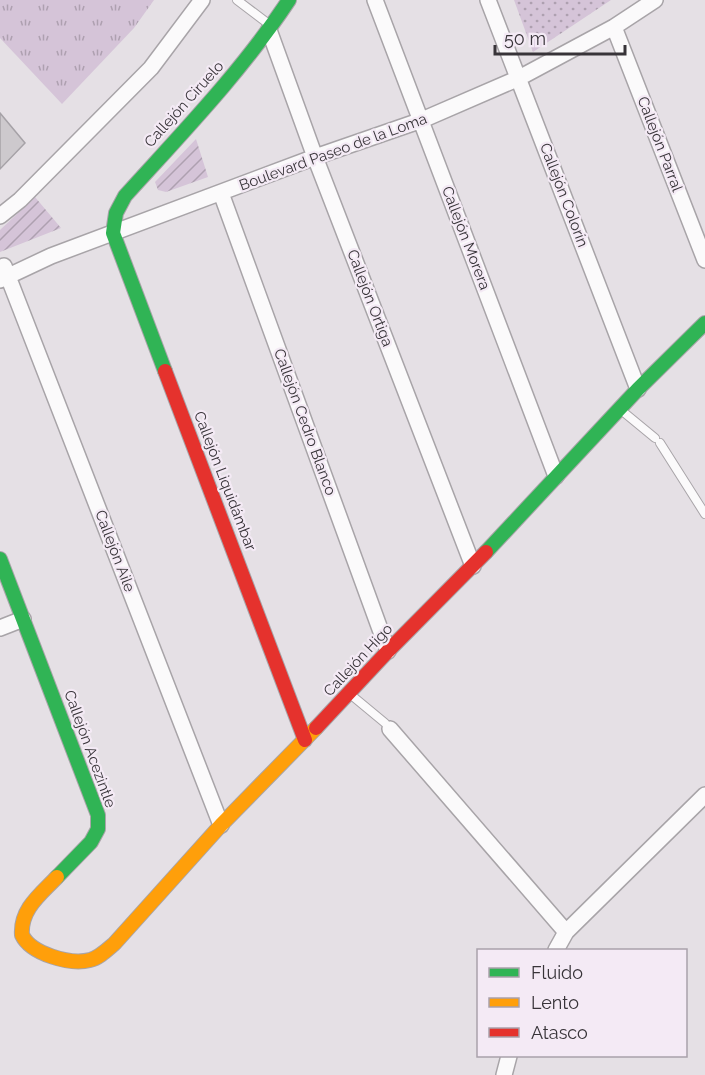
<svg xmlns="http://www.w3.org/2000/svg" width="705" height="1075" font-family="Raleway,sans-serif">
<defs>
<pattern id="grass-tufts" width="24" height="20" patternUnits="userSpaceOnUse" patternTransform="scale(1.5)"><rect width="24" height="20" fill="#d5c4d8"/><path d="M3 7l-1-3M5 7V3M7 7l1-3M15 17l-1-3M17 17v-4M19 17l1-3" fill="none" stroke="#aea0b0"/></pattern>
<pattern id="park-dots" width="8" height="8" patternUnits="userSpaceOnUse" patternTransform="scale(1.5)"><rect width="8" height="8" fill="#d5c4d8"/><path d="M2 2h.1M6 6h.1" fill="none" stroke="#aea0b0" stroke-width="1.8" stroke-linecap="round"/></pattern>
<pattern id="garden-furrows" width="10" height="10" patternUnits="userSpaceOnUse" patternTransform="scale(1.5)"><rect width="10" height="10" fill="#d5c4d8"/><path d="M-1 1l2-2M0 10L10 0M9 11l2-2" fill="none" stroke="#aea0b0"/></pattern>
</defs>
<rect width="100%" height="100%" fill="#e5e0e5"/>
<path fill="url(#grass-tufts)" d="M 0,0 L 154,0 L 134,28 L 62,104 L 0,38 Z"/>
<path fill="url(#park-dots)" d="M 514,0 L 611,0 L 533,52 Z"/>
<path fill="url(#garden-furrows)" d="M 196,139 L 208,177 L 166,192 L 158,190 L 155,182 Z
M 35,197 L 61,228 L 0,252 L 0,230 Z"/>
<path fill="#cdc9cd" stroke="#a6a2a7" stroke-width="1.5" d="M 0,113 L 25,143 L 0,169 Z"/>
<g fill="none" stroke-linecap="round" stroke-linejoin="round">
<defs>
<path id="lane" d="M 237,0 L 270,25
M 621,410 L 655,438
M 660,443 L 705,514
M 350,694 L 385,723"/>
<path id="street" d="M 375,0 L 556,476
M 488,0 L 638,389
M 614,27 L 705,260
M 269,30 L 315,157 L 473,566
M 221,193 L 388,651
M 0,216 L 20,200 L 151,68 L 202,0
M 4,266 L 221,825
M 0,280 L 51,256 L 315,157 L 422,120 L 519,78 L 614,27 L 655,0
M 0,628 L 23,619
M 390,729 L 566,932
M 556,950 L 566,932 L 705,795
M 504,1075 L 509,1056"/>
<path id="fast" d="M 165,371 L 113,233 L 116,213 L 125,196 C 182,133 242,71 289,0
M 486,552 L 638,389 L 705,323
M 0,559 L 98,815 L 98,829 L 91,842 L 57,877"/>
<path id="slow" d="M 57,877 C 41,894 20,909 22,935 C 31,954 70,965 90,960 C 99,958 107,950 114,944 L 221,825 L 316,728"/>
<path id="jam" d="M 165,371 L 305,740
M 316,728 L 388,651 L 486,552"/>
</defs>
<use href="#lane" stroke="#a8a4a8" stroke-width="10"/>
<use href="#street" stroke="#a8a4a8" stroke-width="18"/>
<use href="#fast" stroke="#a8a4a8" stroke-width="16"/>
<use href="#slow" stroke="#a8a4a8" stroke-width="16"/>
<use href="#jam" stroke="#a8a4a8" stroke-width="16"/>
<use href="#lane" stroke="#fbfafb" stroke-width="8"/>
<use href="#street" stroke="#fbfafb" stroke-width="15"/>
<use href="#fast" stroke="#30b455" stroke-width="14"/>
<use href="#slow" stroke="#ff9f0a" stroke-width="14"/>
<use href="#jam" stroke="#e5322d" stroke-width="14"/>
</g>
<g text-anchor="middle" stroke-width="4.5" stroke-linejoin="round" paint-order="stroke">
<g font-size="15" fill="#383439" stroke="#f4eaf5">
<text transform="translate(184 104) rotate(-48)" y="5">Callejón Ciruelo</text>
<text transform="translate(660 144) rotate(69)" y="5">Callejón Parral</text>
<text transform="translate(333 152) rotate(-20)" y="5">Boulevard Paseo de la Loma</text>
<text transform="translate(564 195) rotate(69)" y="5">Callejón Colorín</text>
<text transform="translate(466 238) rotate(69)" y="5">Callejón Morera</text>
<text transform="translate(370 298) rotate(69)" y="5">Callejón Ortiga</text>
<text transform="translate(305 422) rotate(70)" y="5">Callejón Cedro Blanco</text>
<text transform="translate(225 481) rotate(69)" y="5">Callejón Liquidámbar</text>
<text transform="translate(115 551) rotate(69)" y="5">Callejón Aile</text>
<text transform="translate(358 660) rotate(-47)" y="5">Callejón Higo</text>
<text transform="translate(90 749) rotate(70)" y="5">Callejón Acezintle</text>
</g>
</g>
<rect x="477" y="949" width="210" height="108" fill="#f4eaf5" stroke="#a9a1aa" stroke-width="1.5"/>
<rect x="489" y="968" width="30" height="9" fill="#30b455" stroke="#a9a1aa" stroke-width="1.5"/>
<text x="531" y="979" font-size="18" fill="#383439">Fluido</text>
<rect x="489" y="998" width="30" height="9" fill="#ff9f0a" stroke="#a9a1aa" stroke-width="1.5"/>
<text x="531" y="1009" font-size="18" fill="#383439">Lento</text>
<rect x="489" y="1028" width="30" height="9" fill="#e5322d" stroke="#a9a1aa" stroke-width="1.5"/>
<text x="531" y="1039" font-size="18" fill="#383439">Atasco</text>
<path d="M495 45v9h130v-9" fill="none" stroke="#383439" stroke-width="3"/>
<text x="504" y="45" font-size="18" fill="#383439" stroke="#f4eaf5" stroke-width="4.5" paint-order="stroke">50 m</text>
</svg>
